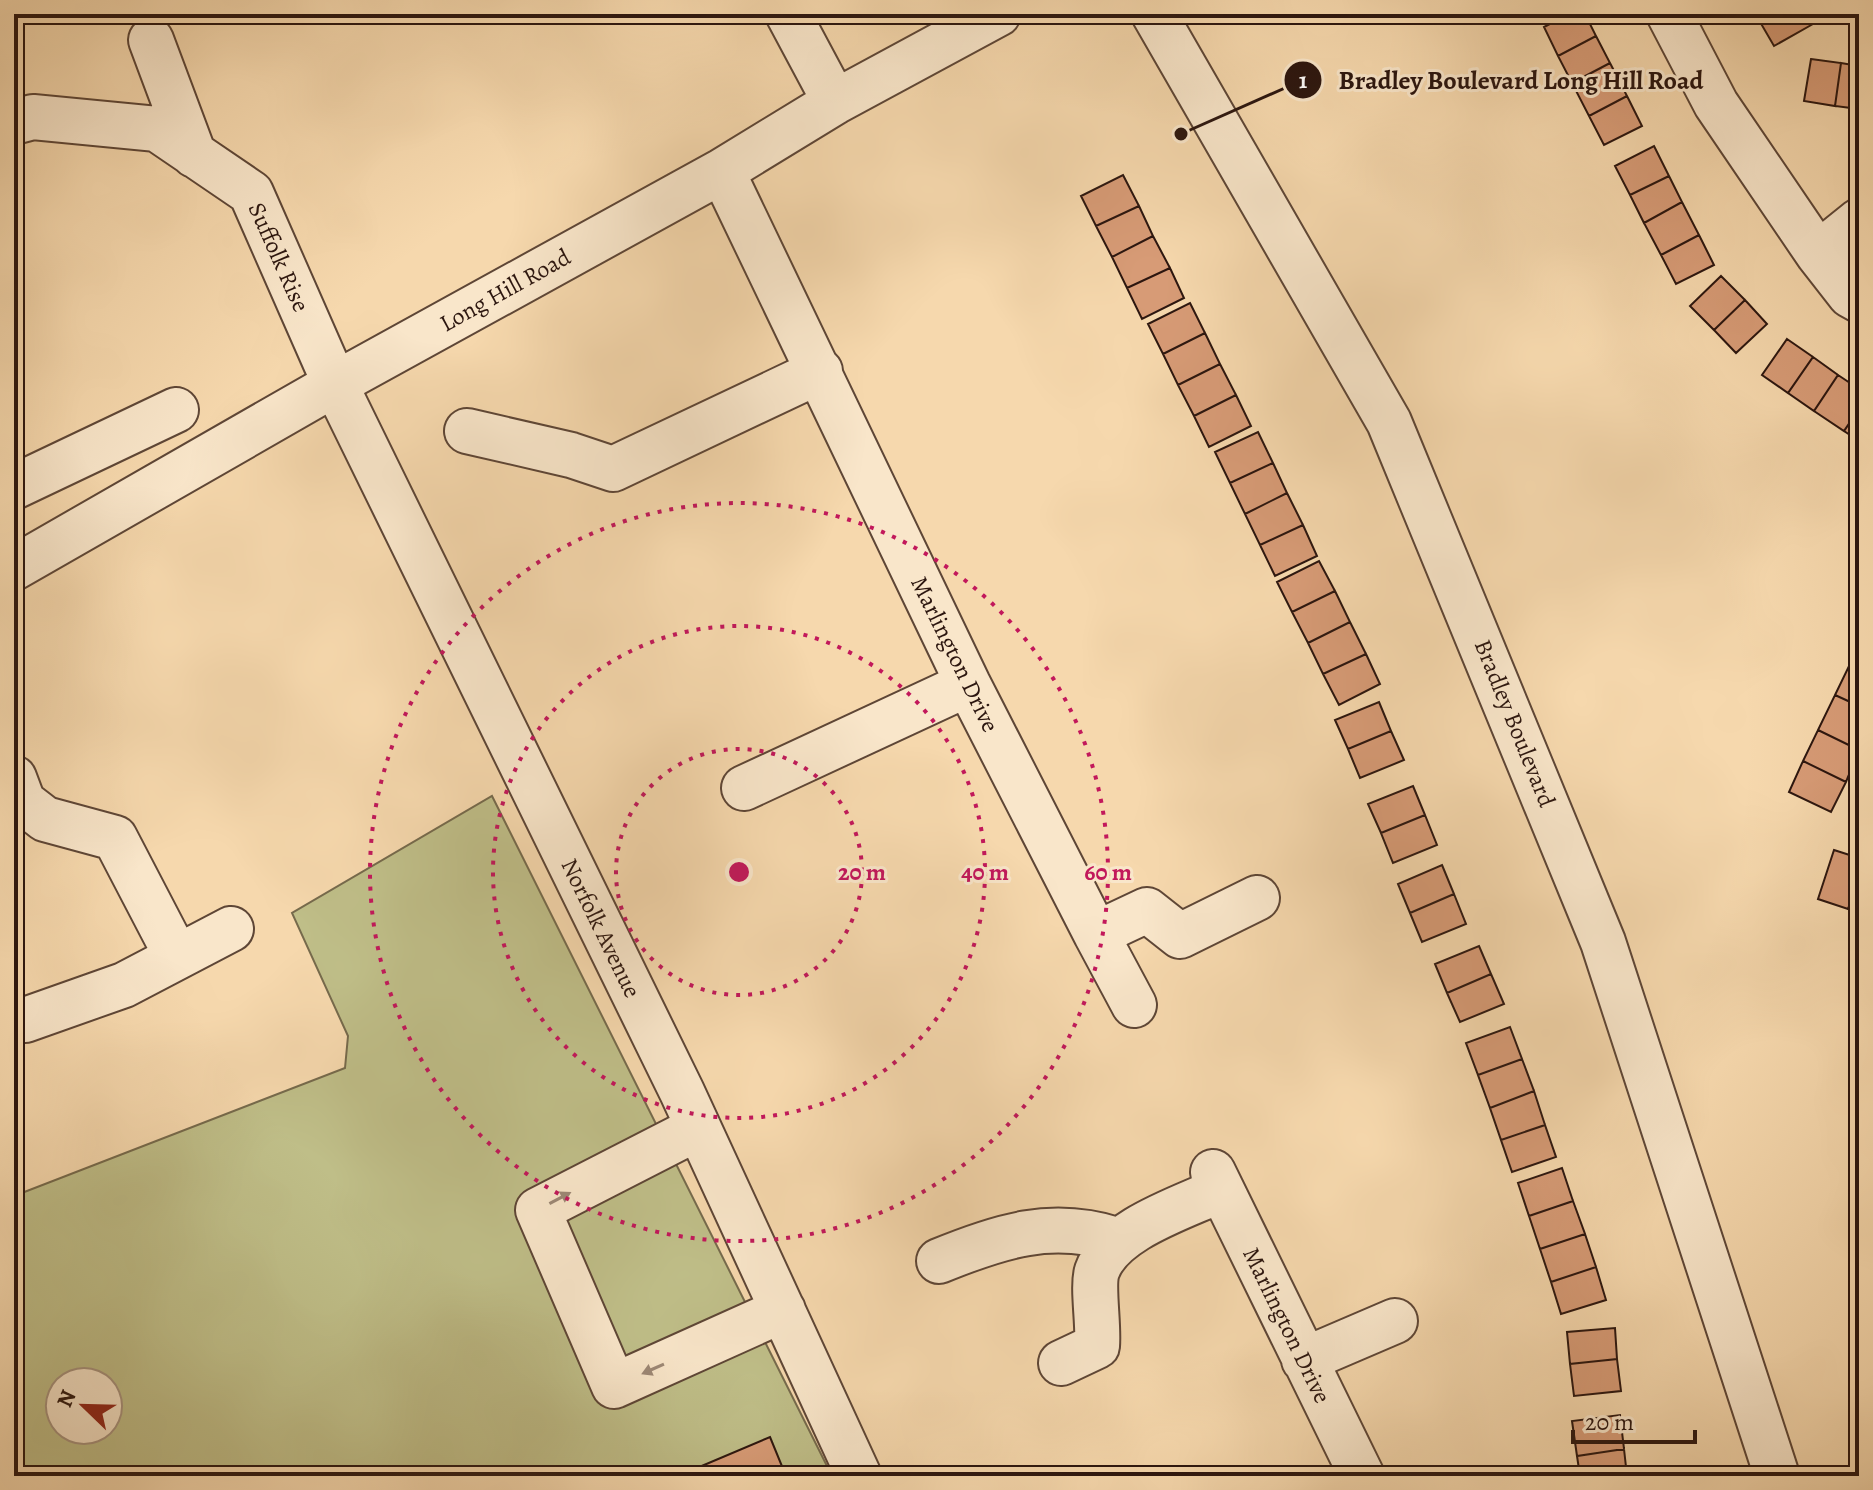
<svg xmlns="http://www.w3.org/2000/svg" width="1873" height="1490" font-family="Alegreya,serif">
<rect width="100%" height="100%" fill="#f6d8ad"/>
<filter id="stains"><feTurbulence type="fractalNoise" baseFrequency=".0025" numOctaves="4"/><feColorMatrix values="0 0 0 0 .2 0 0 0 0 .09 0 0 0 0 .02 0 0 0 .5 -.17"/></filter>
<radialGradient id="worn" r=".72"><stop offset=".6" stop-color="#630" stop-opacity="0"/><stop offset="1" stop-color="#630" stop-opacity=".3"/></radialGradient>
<path fill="#bfbe88" stroke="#766a4c" stroke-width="2" fill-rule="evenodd" d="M 492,796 L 832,1476 L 14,1476 L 14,1196 L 345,1068 L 348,1036 L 292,913 ZM 60,1382 L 108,1382 L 108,1430 L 60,1430 Z"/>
<path fill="#d79b76" stroke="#2c160f" stroke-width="2" d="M 1569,14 L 1585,14 L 1596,36 L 1558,56 L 1544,27 Z
M 1807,14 L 1813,24 L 1774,46 L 1756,15 Z
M 1596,36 L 1610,63 L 1572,83 L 1558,56 Z
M 1811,59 L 1841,63 L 1835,106 L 1804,101 Z
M 1610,63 L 1627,96 L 1589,116 L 1572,83 Z
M 1841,63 L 1859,66 L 1859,109 L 1835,106 Z
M 1627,96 L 1642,126 L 1604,145 L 1589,116 Z
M 1654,146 L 1669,176 L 1630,195 L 1615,166 Z
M 1123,175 L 1139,206 L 1096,226 L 1081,196 Z
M 1669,176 L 1682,202 L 1644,223 L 1630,195 Z
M 1682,202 L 1699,235 L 1661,255 L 1644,223 Z
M 1139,206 L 1153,236 L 1112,257 L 1096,226 Z
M 1699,235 L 1714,265 L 1676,284 L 1661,255 Z
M 1153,236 L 1170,268 L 1127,288 L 1112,257 Z
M 1170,268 L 1184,298 L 1142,319 L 1127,288 Z
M 1721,276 L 1745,300 L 1714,330 L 1690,306 Z
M 1745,300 L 1767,324 L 1736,353 L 1714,330 Z
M 1190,303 L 1205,333 L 1163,354 L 1148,324 Z
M 1205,333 L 1220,364 L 1178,385 L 1163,354 Z
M 1787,339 L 1813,357 L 1788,393 L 1762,375 Z
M 1813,357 L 1838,375 L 1814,411 L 1788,393 Z
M 1220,364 L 1236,395 L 1194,416 L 1178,385 Z
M 1838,375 L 1859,389 L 1859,409 L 1844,431 L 1814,411 Z
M 1236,395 L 1251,426 L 1209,447 L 1194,416 Z
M 1859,409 L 1859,441 L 1844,431 Z
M 1258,432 L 1273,463 L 1230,483 L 1215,452 Z
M 1273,463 L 1287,493 L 1245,514 L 1230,483 Z
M 1287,493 L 1303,525 L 1260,545 L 1245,514 Z
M 1303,525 L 1317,556 L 1275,576 L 1260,545 Z
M 1319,561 L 1335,591 L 1292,612 L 1277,582 Z
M 1335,591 L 1350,622 L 1308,643 L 1292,612 Z
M 1350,622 L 1366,654 L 1323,674 L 1308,643 Z
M 1366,654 L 1380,684 L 1339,705 L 1323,674 Z
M 1850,664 L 1859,668 L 1859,706 L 1835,695 Z
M 1835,695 L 1859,706 L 1859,750 L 1818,730 Z
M 1379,702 L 1391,731 L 1348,749 L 1335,720 Z
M 1818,730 L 1859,750 L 1846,782 L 1803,761 Z
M 1391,731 L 1404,760 L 1360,778 L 1348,749 Z
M 1803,761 L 1846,782 L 1831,812 L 1789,792 Z
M 1413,786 L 1425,815 L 1381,833 L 1368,804 Z
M 1425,815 L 1437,845 L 1393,863 L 1381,833 Z
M 1834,850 L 1859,858 L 1859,877 L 1848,909 L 1818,899 Z
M 1442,865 L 1454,894 L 1410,913 L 1398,884 Z
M 1859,877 L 1859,912 L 1848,909 Z
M 1454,894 L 1466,924 L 1422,942 L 1410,913 Z
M 1479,946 L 1491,974 L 1447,993 L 1435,964 Z
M 1491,974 L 1504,1004 L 1460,1022 L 1447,993 Z
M 1510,1027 L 1522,1059 L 1478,1075 L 1466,1043 Z
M 1522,1059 L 1534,1091 L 1490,1108 L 1478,1075 Z
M 1534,1091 L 1545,1125 L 1501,1140 L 1490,1108 Z
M 1545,1125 L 1556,1157 L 1512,1172 L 1501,1140 Z
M 1562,1168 L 1573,1201 L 1529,1216 L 1518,1183 Z
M 1573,1201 L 1585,1234 L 1540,1249 L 1529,1216 Z
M 1585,1234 L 1596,1267 L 1551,1282 L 1540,1249 Z
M 1596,1267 L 1606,1300 L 1561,1314 L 1551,1282 Z
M 1615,1328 L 1617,1359 L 1570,1364 L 1567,1332 Z
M 1617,1359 L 1621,1391 L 1574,1396 L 1570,1364 Z
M 1620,1415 L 1624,1449 L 1577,1456 L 1572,1421 Z
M 770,1437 L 786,1476 L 678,1476 Z
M 1624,1449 L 1627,1476 L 1580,1476 L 1577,1456 Z"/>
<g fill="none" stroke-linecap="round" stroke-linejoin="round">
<defs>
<path id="minor" d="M 788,14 L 835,102
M 1154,14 L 1389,422 L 1603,942 L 1777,1476
M 1669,14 L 1716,104 L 1818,254 L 1850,295 L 1859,300
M 151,40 L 194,155
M 14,122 L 33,117 L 157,129 L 251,193 L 335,384 L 682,1092 L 859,1476
M 722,171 L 968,684 L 1096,934 L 1147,910 L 1180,936 L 1257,898
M 1818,254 L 1859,221
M 467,431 L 571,455 L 613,469 L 820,371
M 14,487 L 176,410
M 14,568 L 335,384 L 722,171 L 835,102 L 998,14
M 14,778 L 23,802 L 45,819 L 115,838 L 177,957
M 744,788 L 968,684
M 1096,934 L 1134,1005
M 25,1020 L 124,985 L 231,929
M 698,1128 L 538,1210 L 614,1386 L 783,1310
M 1213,1172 L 1362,1476
M 939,1261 C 1000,1236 1052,1219 1117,1240
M 1304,1360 L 1395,1321
M 1061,1363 L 1097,1346 C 1099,1325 1092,1286 1097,1271 C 1112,1229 1182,1208 1220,1190"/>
</defs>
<use href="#minor" stroke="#5e4636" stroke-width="48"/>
<use href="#minor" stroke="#f9e6ca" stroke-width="44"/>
</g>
<defs><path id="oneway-solid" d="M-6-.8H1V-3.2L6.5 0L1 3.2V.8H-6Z" transform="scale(2)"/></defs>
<g fill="#9d8876">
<use href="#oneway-solid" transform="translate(560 1198) rotate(-28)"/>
<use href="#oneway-solid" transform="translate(653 1369) rotate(156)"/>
</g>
<g fill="none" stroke="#c2185b" stroke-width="4" stroke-dasharray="4 8">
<circle cx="739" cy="872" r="123"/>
<circle cx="739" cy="872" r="246"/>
<circle cx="739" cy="872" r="369"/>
</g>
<g text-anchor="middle" stroke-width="6" stroke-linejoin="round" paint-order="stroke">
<g font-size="24" fill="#2c160f" stroke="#f9e6ca">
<text transform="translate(279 257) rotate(66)" y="8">Suffolk Rise</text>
<text transform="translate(505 290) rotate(-29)" y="8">Long Hill Road</text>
<text transform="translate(955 654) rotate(64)" y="8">Marlington Drive</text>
<text transform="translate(1515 723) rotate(68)" y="8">Bradley Boulevard</text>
<text transform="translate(601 928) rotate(64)" y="8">Norfolk Avenue</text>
<text transform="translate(1287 1325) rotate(64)" y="8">Marlington Drive</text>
</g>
</g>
<circle cx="739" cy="872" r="12" fill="#c2185b" stroke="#f9e6ca" stroke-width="4"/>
<g font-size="24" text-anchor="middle" font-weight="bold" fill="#c2185b" stroke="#f9e6ca" stroke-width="6" stroke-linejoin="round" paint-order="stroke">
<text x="862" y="880">20 m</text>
<text x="985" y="880">40 m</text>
<text x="1108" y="880">60 m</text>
</g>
<path fill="none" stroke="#2c160f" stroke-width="3" d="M1181 134L1303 80"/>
<g fill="#2c160f" stroke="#f9e6ca" stroke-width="3">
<circle cx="1181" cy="134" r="8"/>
<circle cx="1303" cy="80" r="20"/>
</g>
<g font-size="24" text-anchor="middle" font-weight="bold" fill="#fff">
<text x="1303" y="88">1</text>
</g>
<g font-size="26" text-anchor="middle" font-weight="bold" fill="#2c160f" stroke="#f9e6ca" stroke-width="6" stroke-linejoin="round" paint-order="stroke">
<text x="1521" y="89">Bradley Boulevard Long Hill Road</text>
</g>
<rect width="1873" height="1490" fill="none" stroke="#f6d8ad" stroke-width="48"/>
<rect x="16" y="16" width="1841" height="1458" fill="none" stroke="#2c160f" stroke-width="4"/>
<rect x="24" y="24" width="1825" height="1442" fill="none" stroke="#2c160f" stroke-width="2"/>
<g transform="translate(84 1406) rotate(293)"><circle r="38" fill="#f9e6ca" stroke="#a7937f" stroke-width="2"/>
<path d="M0-6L14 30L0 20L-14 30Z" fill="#8f2418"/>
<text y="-12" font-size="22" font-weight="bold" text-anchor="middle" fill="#2c160f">N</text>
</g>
<path d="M1573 1430v12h122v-12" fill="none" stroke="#2c160f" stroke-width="4"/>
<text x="1585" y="1430" font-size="24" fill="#2c160f" stroke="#f9e6ca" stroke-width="6" paint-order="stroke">20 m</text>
<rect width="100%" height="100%" filter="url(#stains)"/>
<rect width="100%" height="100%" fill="url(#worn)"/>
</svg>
